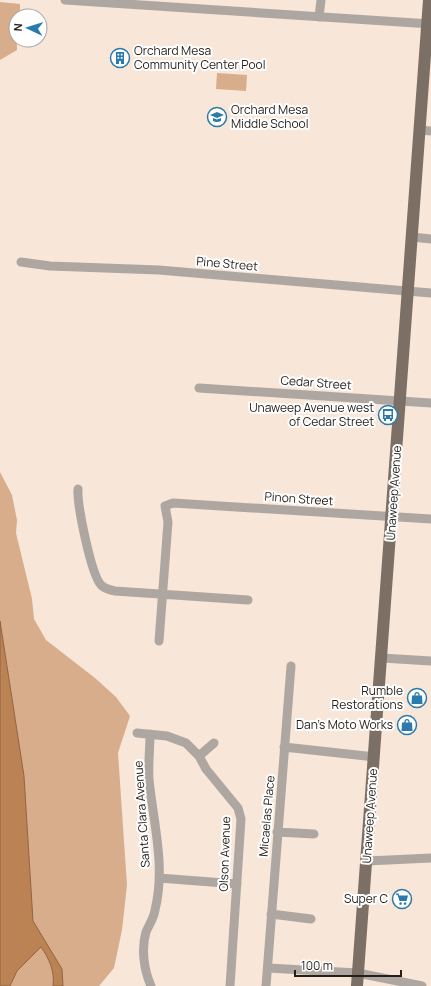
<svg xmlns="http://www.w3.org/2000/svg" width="431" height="986" font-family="Manrope,sans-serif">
<rect width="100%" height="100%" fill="#f8e6d8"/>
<path fill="#d8ad8b" d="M 0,2 L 20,4 L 20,16 L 16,16 L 17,50 L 0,60 Z
M 217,73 L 247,75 L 246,91 L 216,89 Z
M 0,472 L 12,495 L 17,520 L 16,533 L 32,599 L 34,619 L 46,640 L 95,678 L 116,697 L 130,716 L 118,753 L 127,885 L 122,930 L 114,968 L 99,986 L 63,986 L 62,969 L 33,921 L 24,776 L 0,621 Z
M 41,947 C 49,958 55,972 53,986 L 10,986 L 17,971 Z"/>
<path fill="#bb8253" stroke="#8e6442" d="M 0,621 L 24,776 L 33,921 L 62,969 L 63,986 L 53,986 C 55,972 49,958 41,947 L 17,971 L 10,986 L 0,986 Z"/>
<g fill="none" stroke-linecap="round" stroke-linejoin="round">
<path stroke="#aea7a1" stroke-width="9" d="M 65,0 L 431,24
M 319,17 L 321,0
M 420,130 L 431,131
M 412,237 L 431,239
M 21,262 L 50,266 L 159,270 L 431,293
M 199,388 L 431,403
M 78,489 C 77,505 91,574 101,585 C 105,589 110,590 115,591 L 248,600
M 159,641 L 168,522 L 165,506 L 173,503 L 431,519
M 382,658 L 431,661
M 137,733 L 167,736 L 186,743 L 199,756 L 206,769 L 238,808 L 241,819 L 230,986
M 150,734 C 150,749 148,765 149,779 C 153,822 166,866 155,910 C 154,918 149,925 146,932 C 141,949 144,970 151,986
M 284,747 L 375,757
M 199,756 L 214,743
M 277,832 L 314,834
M 367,861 L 431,858
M 159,878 L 237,884
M 271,914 L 311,919
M 268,968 L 358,973 L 422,986
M 266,986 L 291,666"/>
<path stroke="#7c6f65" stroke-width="12" d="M 357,986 L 429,0"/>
</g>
<defs>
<symbol id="building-ring" viewBox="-11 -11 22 22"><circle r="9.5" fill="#fff" stroke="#2a7aab" stroke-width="1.5"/><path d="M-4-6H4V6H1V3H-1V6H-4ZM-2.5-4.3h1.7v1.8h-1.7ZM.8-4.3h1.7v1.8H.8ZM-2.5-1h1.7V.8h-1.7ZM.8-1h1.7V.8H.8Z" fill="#2a7aab"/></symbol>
<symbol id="school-ring" viewBox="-11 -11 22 22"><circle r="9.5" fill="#fff" stroke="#2a7aab" stroke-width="1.5"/><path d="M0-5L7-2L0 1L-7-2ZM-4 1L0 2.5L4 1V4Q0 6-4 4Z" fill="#2a7aab"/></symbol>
<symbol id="bus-ring" viewBox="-11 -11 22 22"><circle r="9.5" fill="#fff" stroke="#2a7aab" stroke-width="1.5"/><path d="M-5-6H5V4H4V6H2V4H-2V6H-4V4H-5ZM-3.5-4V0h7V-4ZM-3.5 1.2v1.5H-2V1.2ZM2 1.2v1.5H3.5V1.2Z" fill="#2a7aab"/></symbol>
<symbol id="shop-ring" viewBox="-11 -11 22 22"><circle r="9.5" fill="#fff" stroke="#2a7aab" stroke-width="1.5"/><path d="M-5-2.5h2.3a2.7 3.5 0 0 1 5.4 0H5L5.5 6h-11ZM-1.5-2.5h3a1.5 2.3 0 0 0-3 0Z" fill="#2a7aab"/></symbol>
<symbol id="supermarket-ring" viewBox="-11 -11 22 22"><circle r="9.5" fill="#fff" stroke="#2a7aab" stroke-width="1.5"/><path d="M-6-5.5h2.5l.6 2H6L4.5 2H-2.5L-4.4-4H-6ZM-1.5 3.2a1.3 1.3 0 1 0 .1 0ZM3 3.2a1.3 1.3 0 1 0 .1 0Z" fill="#2a7aab"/></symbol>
</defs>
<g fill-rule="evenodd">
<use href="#building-ring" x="109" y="47" width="22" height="22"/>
<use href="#school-ring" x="206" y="106" width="22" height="22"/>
<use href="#bus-ring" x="377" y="404" width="22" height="22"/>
<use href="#shop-ring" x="406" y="687" width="22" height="22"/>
<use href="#shop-ring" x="396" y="714" width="22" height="22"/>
<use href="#supermarket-ring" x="391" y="888" width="22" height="22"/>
</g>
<g text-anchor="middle" stroke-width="4" stroke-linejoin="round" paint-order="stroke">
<g font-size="12" fill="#241e19" stroke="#fff" text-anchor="end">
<text x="134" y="55" text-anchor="start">Orchard Mesa<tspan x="134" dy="14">Community Center Pool</tspan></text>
<text x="231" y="114" text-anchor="start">Orchard Mesa<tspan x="231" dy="14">Middle School</tspan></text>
<text x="374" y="412">Unaweep Avenue west<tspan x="374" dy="14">of Cedar Street</tspan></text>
<text x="403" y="695">Rumble<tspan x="403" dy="14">Restorations</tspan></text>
<text x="393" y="729">Dan's Moto Works</text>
<text x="388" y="903">Super C</text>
</g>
<g font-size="12" fill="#241e19" stroke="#fff">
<text transform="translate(227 264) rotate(5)" y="4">Pine Street</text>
<text transform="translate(316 383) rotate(4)" y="4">Cedar Street</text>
<text transform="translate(394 493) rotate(-86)" y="4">Unaweep Avenue</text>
<text transform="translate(299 499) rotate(4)" y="4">Pinon Street</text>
<text transform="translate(142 814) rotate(-94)" y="4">Santa Clara Avenue</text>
<text transform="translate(267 816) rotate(-85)" y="4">Micaelas Place</text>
<text transform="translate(370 816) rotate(-86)" y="4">Unaweep Avenue</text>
<text transform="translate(225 854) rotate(-88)" y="4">Olson Avenue</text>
</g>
</g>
<g transform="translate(28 28) rotate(274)"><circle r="19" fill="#ffffff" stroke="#a7a5a3"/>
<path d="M0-3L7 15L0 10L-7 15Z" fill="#2a7aab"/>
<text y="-6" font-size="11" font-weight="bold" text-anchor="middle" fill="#241e19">N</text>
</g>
<path d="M295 970v6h106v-6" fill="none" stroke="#241e19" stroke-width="2"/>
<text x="301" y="970" font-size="12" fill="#241e19" stroke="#ffffff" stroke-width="3" paint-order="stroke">100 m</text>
</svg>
